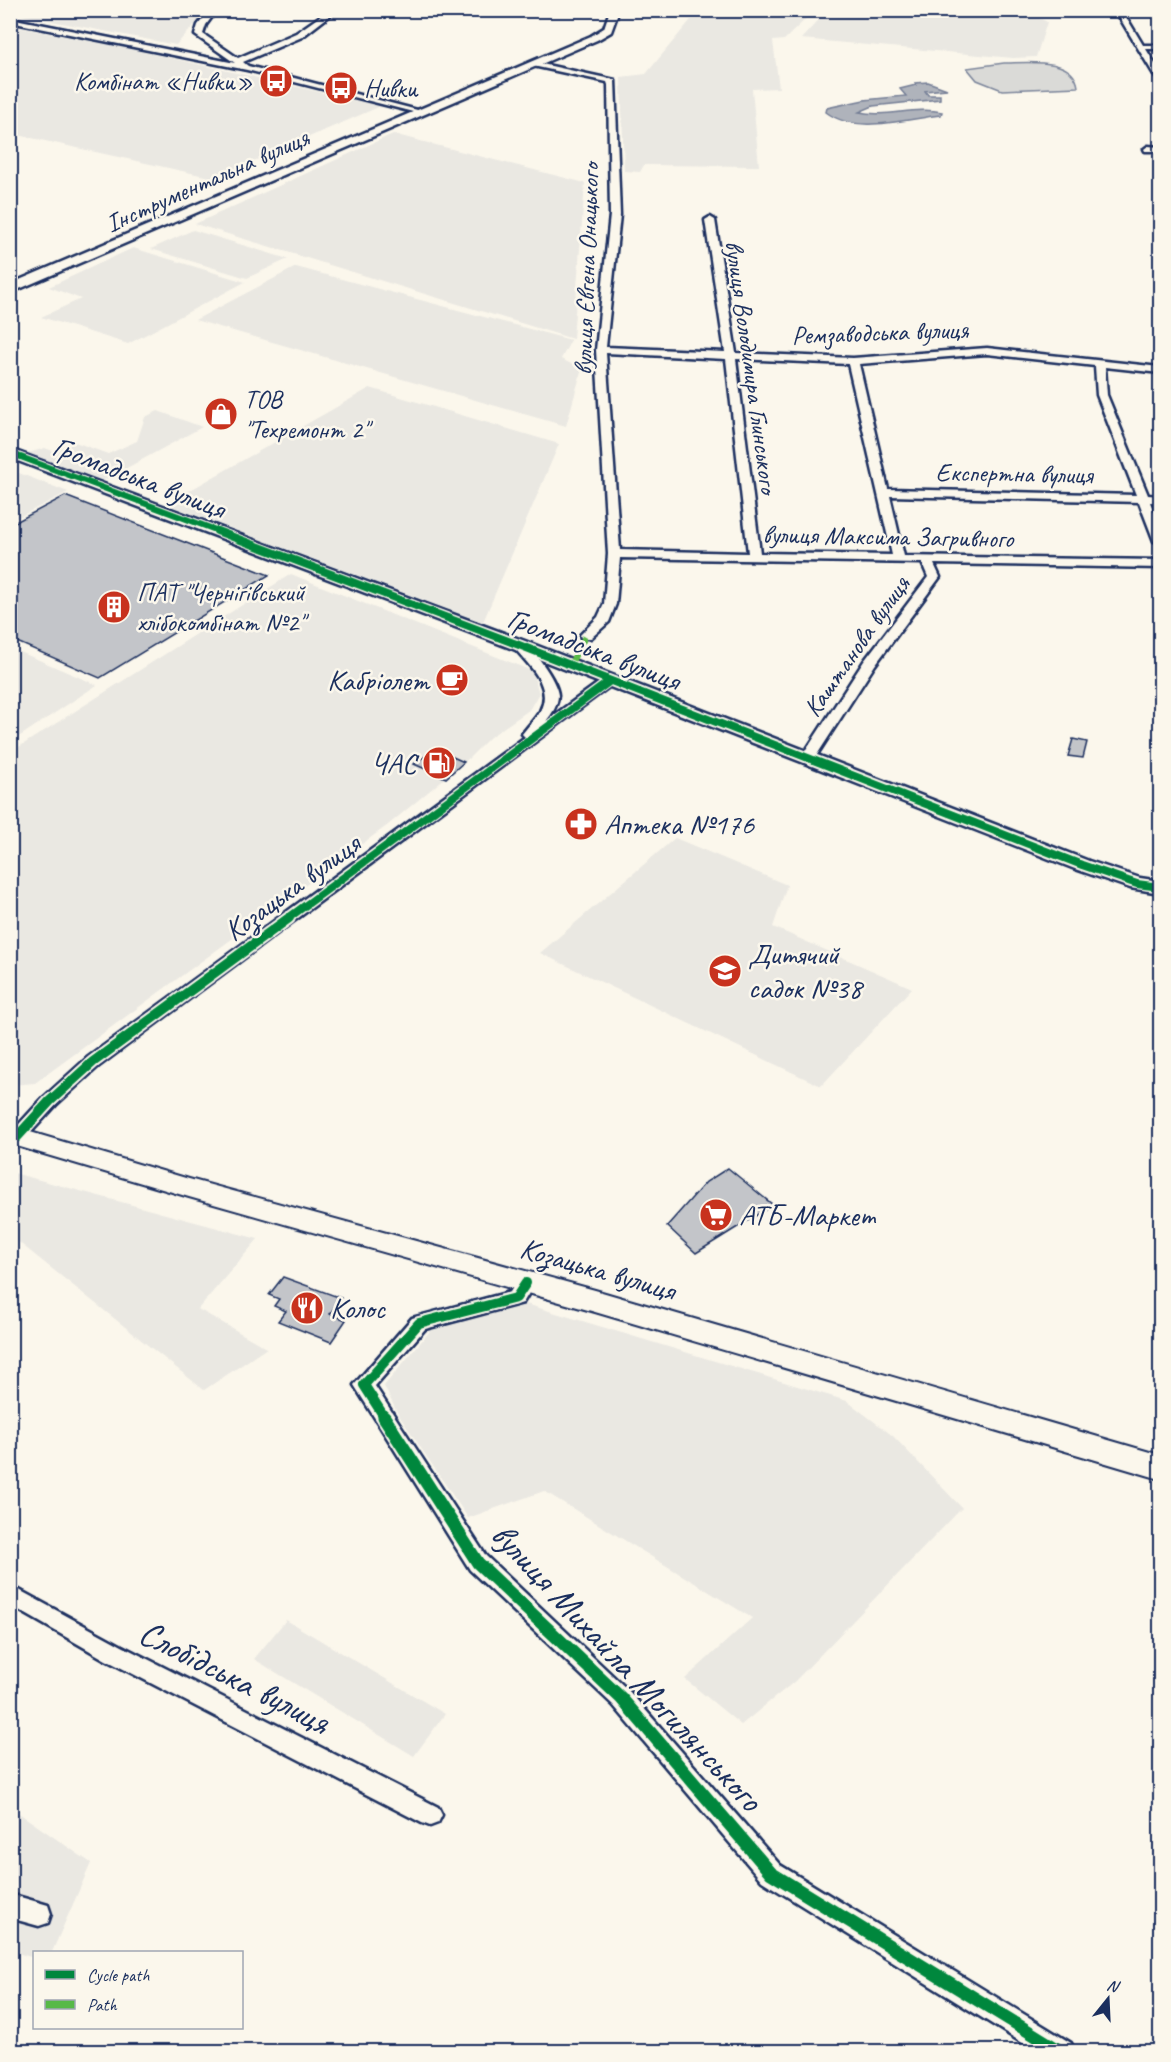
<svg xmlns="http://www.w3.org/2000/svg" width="1171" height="2062" font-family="Caveat,sans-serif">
<rect width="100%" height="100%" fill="#fbf7ec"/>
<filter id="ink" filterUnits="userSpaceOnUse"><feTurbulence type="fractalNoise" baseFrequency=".0167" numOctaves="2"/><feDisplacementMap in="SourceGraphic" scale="12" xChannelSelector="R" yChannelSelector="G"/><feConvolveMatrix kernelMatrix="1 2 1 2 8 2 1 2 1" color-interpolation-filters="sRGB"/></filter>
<g filter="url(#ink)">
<path fill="#eae8e2" d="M 699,10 L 814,11 L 784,40 L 773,41 L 779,88 L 752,89 L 759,166 L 644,165 L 640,172 L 624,171 L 621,77 L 646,74 Z
M 10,11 L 11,10 L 207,11 L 176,45 L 11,13 Z
M 827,11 L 1026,11 L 1047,22 L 1036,57 L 1013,58 L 801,39 Z
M 11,26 L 127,48 L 381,106 L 214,178 L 18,135 L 11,138 Z
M 393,134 L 585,183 L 573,339 L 195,224 Z
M 193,230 L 288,259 L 247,278 L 151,249 Z
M 133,248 L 245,282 L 128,344 L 41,317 L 81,299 L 49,287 Z
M 296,267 L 571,340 L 561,359 L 582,369 L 566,426 L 195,320 Z
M 370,388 L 559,444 L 483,622 L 166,504 Z
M 158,411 L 202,427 L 101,482 L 28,453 L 45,448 L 53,451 L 72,441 L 108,454 L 137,441 L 145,417 Z
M 11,470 L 68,492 L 11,521 Z
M 291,574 L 532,671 L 539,693 L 529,710 L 490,737 L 469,758 L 388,825 L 35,1083 L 11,1085 L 11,752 Z
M 11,648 L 97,685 L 11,742 Z
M 675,838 L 787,885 L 773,927 L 912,988 L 821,1086 L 540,953 Z
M 10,1172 L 258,1239 L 198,1309 L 267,1348 L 204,1390 L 11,1236 Z
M 526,1304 L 847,1401 L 893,1436 L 962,1508 L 795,1681 L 741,1725 L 685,1679 L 752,1618 L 544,1491 L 468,1518 L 398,1414 L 384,1386 L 430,1331 L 481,1315 Z
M 286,1620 L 445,1714 L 414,1756 L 254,1659 Z
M 10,1807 L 91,1863 L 52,1952 L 34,1952 L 34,1958 L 11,1951 Z"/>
<path fill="#dadad7" stroke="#7a849a" stroke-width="1.5" d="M 1004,63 C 1025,63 1074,56 1078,87 L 1002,90 L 977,80 L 967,68 Z"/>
<path fill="#afb3bb" stroke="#747e96" stroke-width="1.5" d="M 928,82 L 947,89 L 925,91 L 928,95 L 940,95 L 940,99 L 873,106 L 859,112 C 886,118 915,106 942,112 L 941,115 C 905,119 856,135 826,112 L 827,108 L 864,100 L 906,96 L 900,89 L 916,85 L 915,83 Z"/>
<path fill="#c3c5c9" stroke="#1b2f5e" stroke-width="1.5" d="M 65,496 L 269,575 L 100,678 L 10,639 L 10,525 Z
M 1073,739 L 1087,742 L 1083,758 L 1068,756 Z
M 435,749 L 464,762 L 446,778 L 414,764 Z
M 728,1168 L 773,1205 L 696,1253 L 667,1226 L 706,1182 Z
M 283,1277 L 341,1298 L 330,1314 L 346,1320 L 331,1342 L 278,1321 L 286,1311 L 274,1306 L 279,1299 L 269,1295 Z"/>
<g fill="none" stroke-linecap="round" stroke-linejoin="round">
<defs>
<path id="minor" d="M 210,10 L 217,10 L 206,25 L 203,34 L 238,58 L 296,33 L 329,10 L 337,10 L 302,37 L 243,62 L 248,66 L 425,112 L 421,114 L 247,70 L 10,22 L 10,18 L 235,63 L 195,35 L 198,25 Z
M 1115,10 L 1122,10 L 1143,45 L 1160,45 L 1160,49 L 1146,49 L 1160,72 L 1160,80 L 1156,78 Z
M 533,62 L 615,80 L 620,215 L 606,347 L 725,352 L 705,220 L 710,217 L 715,220 L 736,353 L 853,358 L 987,348 L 1160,367 L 1160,373 L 1105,367 L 1107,395 L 1148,495 L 1160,496 L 1160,502 L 1150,502 L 1160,527 L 1160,544 L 1154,541 L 1139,502 L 890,496 L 904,556 L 1160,560 L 1160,568 L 934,564 L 940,577 L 875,665 L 813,761 L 808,762 L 801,758 L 864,661 L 928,577 L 922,563 L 620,558 L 616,604 L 609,622 L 591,638 L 581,638 L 580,635 L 598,617 L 604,604 L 608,554 L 596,350 L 610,215 L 608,85 L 607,82 L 533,66 ZM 606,353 L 726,359 L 748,553 L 620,550 ZM 987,354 L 1095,366 L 1097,395 L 1136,495 L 888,489 L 859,364 ZM 736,359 L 848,364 L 892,555 L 760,553 Z
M 1148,146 L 1160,147 L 1160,151 L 1145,151 L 1144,149 Z
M 519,641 C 532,645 557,681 558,695 C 558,705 552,714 546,721 L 605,678 L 615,678 L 617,681 L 99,1066 L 56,1105 L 23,1141 L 17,1143 L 11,1141 L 11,1133 L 44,1097 L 87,1058 L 525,737 L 522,734 C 528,726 535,719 540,711 C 554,685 527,664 512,645 Z
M 526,1276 L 533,1278 L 535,1283 L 523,1303 L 425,1329 L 375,1386 L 486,1556 L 629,1691 L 780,1865 L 1071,2043 L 1075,2052 L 1037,2052 L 762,1881 L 613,1705 L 470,1570 L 354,1385 L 412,1318 L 510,1292 L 519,1278 Z
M 10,1585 L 122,1646 L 438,1807 L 442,1815 L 438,1823 L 430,1826 L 422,1823 L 106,1660 L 10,1605 Z
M 10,1894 L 48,1905 L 51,1914 L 48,1923 L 39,1926 L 10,1918 Z"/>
<path id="tertiary" d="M 610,10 L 619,10 L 611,32 L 597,40 L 10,293 L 10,284 L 591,36 L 604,28 Z
M 10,449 L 525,641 L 1089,861 L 1140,878 L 1160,881 L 1160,893 L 1130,888 L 1075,869 L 513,649 L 10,458 Z"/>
<path id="secondary" d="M 10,1126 L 189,1179 L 595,1290 L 1160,1455 L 1160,1479 L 595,1312 L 189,1197 L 10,1144 Z"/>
</defs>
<use href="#minor" stroke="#1b2f5e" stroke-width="5"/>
<use href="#tertiary" stroke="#1b2f5e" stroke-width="5"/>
<use href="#secondary" stroke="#1b2f5e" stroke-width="4"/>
<use href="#minor" fill="#fbf7ec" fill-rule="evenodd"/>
<use href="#tertiary" fill="#fbf7ec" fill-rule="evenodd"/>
<use href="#secondary" fill="#fbf7ec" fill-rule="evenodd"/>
<path stroke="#58b947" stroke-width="6" stroke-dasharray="13 6" stroke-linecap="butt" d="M 570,665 L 586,635"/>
<defs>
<path id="cycleway-far3" d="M 10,453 L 221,532"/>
<path id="cycleway-far2" d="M 217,531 L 519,645 L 1082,865 L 1137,884 L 1160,887
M 287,919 L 610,681"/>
<path id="cycleway-far1" d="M 17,1137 L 50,1101 L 93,1062 L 289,918
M 385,1418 L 364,1385 L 419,1323 L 516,1298 L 526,1283"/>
<path id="cycleway" d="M 384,1417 L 478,1563 L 621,1698 L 771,1873 L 1062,2052"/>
</defs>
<use href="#cycleway-far3" stroke="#fbf7ec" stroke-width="8"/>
<use href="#cycleway-far2" stroke="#fbf7ec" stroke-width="10"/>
<use href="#cycleway-far1" stroke="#fbf7ec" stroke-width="14"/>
<use href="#cycleway" stroke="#fbf7ec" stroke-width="16"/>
<use href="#cycleway-far3" stroke="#00873e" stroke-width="6"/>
<use href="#cycleway-far2" stroke="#00873e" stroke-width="8"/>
<use href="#cycleway-far1" stroke="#00873e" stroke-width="10"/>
<use href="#cycleway" stroke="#00873e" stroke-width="13"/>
</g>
</g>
<defs>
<symbol id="bus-disc" viewBox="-11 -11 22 22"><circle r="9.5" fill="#c8321e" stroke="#fbf7ec"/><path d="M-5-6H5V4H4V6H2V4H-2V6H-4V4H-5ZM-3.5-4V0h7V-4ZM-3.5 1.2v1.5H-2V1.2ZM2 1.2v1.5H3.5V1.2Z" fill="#fff"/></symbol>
<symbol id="shop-disc" viewBox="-11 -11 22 22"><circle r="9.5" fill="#c8321e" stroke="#fbf7ec"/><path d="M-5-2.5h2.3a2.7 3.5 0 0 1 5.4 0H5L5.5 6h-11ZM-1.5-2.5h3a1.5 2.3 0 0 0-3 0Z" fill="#fff"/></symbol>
<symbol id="building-disc" viewBox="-11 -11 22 22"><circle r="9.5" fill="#c8321e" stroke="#fbf7ec"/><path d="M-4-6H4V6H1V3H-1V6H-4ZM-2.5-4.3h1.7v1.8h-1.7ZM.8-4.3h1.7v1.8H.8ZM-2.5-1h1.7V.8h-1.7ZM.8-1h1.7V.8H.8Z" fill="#fff"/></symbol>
<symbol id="cafe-disc" viewBox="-11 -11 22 22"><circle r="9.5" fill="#c8321e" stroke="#fbf7ec"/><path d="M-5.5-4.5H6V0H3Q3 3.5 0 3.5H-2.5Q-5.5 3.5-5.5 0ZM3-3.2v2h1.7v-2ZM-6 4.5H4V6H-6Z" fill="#fff"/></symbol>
<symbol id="fuel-disc" viewBox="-11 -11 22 22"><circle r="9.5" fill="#c8321e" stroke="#fbf7ec"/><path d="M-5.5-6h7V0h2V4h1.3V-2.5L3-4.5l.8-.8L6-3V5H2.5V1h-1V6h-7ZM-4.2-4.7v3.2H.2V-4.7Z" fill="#fff"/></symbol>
<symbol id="pharmacy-disc" viewBox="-11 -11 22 22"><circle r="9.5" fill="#c8321e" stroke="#fbf7ec"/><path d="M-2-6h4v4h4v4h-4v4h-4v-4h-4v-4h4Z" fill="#fff"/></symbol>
<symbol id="school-disc" viewBox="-11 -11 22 22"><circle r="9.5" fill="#c8321e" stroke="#fbf7ec"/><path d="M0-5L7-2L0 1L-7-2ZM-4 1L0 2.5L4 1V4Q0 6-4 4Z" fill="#fff"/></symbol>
<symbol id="supermarket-disc" viewBox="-11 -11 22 22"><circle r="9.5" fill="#c8321e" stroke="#fbf7ec"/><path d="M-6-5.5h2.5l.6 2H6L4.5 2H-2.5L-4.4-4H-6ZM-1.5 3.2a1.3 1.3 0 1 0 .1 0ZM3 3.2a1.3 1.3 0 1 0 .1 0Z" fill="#fff"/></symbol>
<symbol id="restaurant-disc" viewBox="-11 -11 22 22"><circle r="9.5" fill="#c8321e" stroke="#fbf7ec"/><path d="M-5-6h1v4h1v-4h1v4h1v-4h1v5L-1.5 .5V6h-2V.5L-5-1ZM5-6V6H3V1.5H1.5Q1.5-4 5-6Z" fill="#fff"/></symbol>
</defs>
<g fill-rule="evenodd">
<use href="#bus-disc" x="257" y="62" width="38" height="38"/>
<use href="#bus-disc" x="322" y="69" width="38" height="38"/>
<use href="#shop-disc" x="202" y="395" width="38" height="38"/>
<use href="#building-disc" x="95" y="588" width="38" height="38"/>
<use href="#cafe-disc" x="433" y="661" width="38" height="38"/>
<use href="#fuel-disc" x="420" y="744" width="38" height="38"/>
<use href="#pharmacy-disc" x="562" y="805" width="38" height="38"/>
<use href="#school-disc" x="706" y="952" width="38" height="38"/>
<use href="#supermarket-disc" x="697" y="1196" width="38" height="38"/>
<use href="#restaurant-disc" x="288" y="1289" width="38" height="38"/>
</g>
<g text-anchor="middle" stroke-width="5" stroke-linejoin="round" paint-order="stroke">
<g font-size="26" fill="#1b2f5e" stroke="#fbf7ec" text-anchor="start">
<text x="253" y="90" text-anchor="end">Комбінат «Нивки»</text>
<text x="364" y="97">Нивки</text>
<text x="244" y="408">ТОВ<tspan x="244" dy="30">"Техремонт 2"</tspan></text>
<text x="137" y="601">ПАТ "Чернігівський<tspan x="137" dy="30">хлібокомбінат №2"</tspan></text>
</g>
<g font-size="26" fill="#1b2f5e" stroke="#fbf7ec">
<text transform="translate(207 180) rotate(-24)" y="9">Інструментальна вулиця</text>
<text transform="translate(586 269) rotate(-88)" y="9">вулиця Євгена Онацького</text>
<text transform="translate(880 332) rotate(-2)" y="9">Ремзаводська вулиця</text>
<text transform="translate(752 367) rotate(82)" y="9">вулиця Володимира Глинського</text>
<text transform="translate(1014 473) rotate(1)" y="9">Експертна вулиця</text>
<text transform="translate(888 536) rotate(1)" y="9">вулиця Максима Загривного</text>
<text transform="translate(856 646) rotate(-55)" y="9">Каштанова вулиця</text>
</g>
<g font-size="30" fill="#1b2f5e" stroke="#fbf7ec">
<text transform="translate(139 477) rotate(21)" y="10">Громадська вулиця</text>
<text transform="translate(594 649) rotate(21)" y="10">Громадська вулиця</text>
<text transform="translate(292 887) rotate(-36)" y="10">Козацька вулиця</text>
<text transform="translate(598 1269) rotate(16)" y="10">Козацька вулиця</text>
</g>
<g font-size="30" fill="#1b2f5e" stroke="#fbf7ec" text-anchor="start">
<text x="429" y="690" text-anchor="end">Кабріолет</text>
<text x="416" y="773" text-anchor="end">ЧАС</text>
<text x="604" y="834">Аптека №176</text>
<text x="748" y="964">Дитячий<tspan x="748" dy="34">садок №38</tspan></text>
<text x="739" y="1225">АТБ-Маркет</text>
<text x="330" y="1318">Колос</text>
</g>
<g font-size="36" fill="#1b2f5e" stroke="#fbf7ec">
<text transform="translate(628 1666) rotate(47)" y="13">вулиця Михайла Могилянського</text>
<text transform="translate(235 1676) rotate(27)" y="13">Слобідська вулиця</text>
</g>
</g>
<rect width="1171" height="2062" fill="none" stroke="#fbf7ec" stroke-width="36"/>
<rect x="18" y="18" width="1135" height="2026" fill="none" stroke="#1b2f5e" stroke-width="2" filter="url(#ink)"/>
<rect x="33" y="1951" width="210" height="78" fill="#fbf7ec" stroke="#a1a7b3" stroke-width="1.5"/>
<rect x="45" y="1970" width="30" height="9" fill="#00873e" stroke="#a1a7b3" stroke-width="1.5"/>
<text x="87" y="1981" font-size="18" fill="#1b2f5e">Cycle path</text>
<rect x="45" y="2000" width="30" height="9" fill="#58b947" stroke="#a1a7b3" stroke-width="1.5"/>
<text x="87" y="2011" font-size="18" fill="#1b2f5e">Path</text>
<g transform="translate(1108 1999) rotate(18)" stroke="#fbf7ec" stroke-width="4.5" paint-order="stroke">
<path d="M0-4.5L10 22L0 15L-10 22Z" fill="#1b2f5e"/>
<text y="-9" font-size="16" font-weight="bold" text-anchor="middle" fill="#1b2f5e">N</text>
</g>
</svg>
